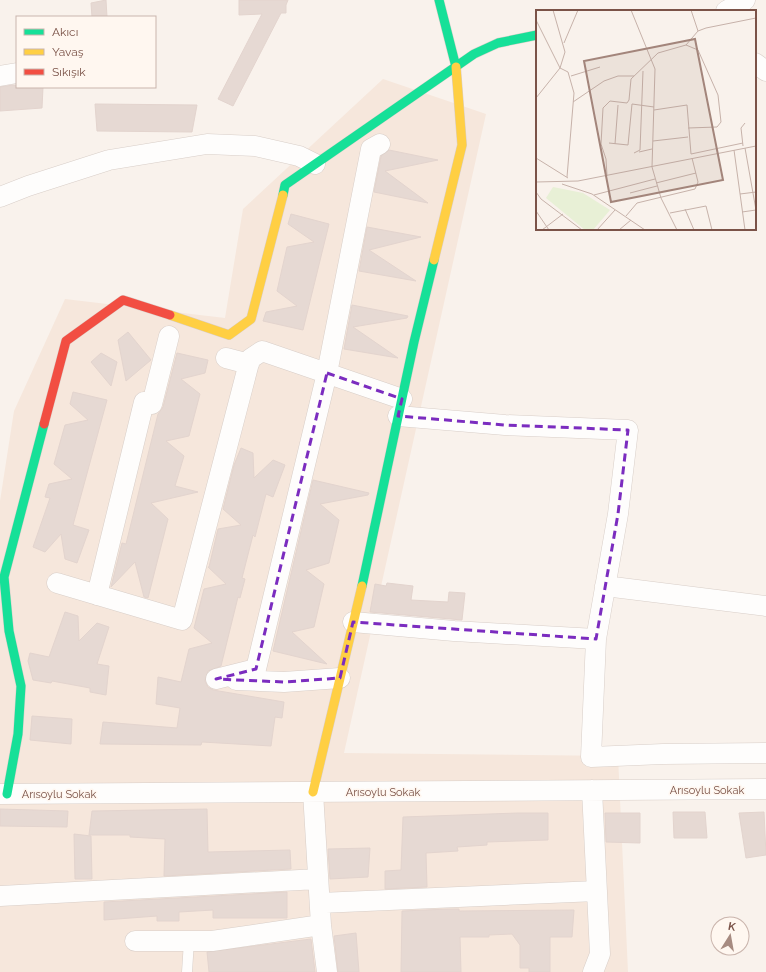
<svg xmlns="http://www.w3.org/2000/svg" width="766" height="972" font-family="Raleway,sans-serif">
<rect width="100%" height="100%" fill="#f9f2ec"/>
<path fill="#f6e7dc" d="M 383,79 L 486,114 L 344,753 L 618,756 L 628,972 L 0,972 L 0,501 L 14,411 L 65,299 L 225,318 L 243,209 Z"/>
<path fill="#e6d9d3" stroke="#e3d4ce" d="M 106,0 L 107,17 L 92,17 L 91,3 Z
M 239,0 L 288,0 L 286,5 L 286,13 L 281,13 L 233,106 L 218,99 L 262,14 L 239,15 Z
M 13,85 L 43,87 L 42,108 L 0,111 L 0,87 Z
M 95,104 L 197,105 L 192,132 L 97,131 Z
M 389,150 L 438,160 L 385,171 L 428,203 L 374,192 L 381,156 Z
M 291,214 L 329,224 L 303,330 L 263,321 L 266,312 L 297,306 L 277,291 L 287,247 L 314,242 L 288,224 Z
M 367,227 L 421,237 L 369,250 L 416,281 L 359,271 Z
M 352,305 L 408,316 L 407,318 L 353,327 L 398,358 L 344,349 Z
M 128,332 L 151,360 L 126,381 L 118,340 Z
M 101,353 L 117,362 L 111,386 L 91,362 Z
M 177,353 L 208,360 L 205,373 L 181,379 L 200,394 L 189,436 L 166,441 L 184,456 L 175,486 L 198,492 L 151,503 L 168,519 L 148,598 L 144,597 L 135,562 L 111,587 L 122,543 L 126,544 L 158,414 L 163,407 Z
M 73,392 L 107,400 L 73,525 L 89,530 L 77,563 L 65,559 L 61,534 L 45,552 L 33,547 L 50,498 L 45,497 L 49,484 L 72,479 L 54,464 L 65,425 L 88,420 L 70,404 Z
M 241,448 L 253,453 L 254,478 L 273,460 L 285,465 L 273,497 L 266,494 L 255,537 L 253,535 L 242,578 L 245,579 L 240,598 L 238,597 L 221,666 L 208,671 L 205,681 L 208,687 L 213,690 L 284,702 L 282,718 L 275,717 L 271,746 L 202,742 L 201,745 L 100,744 L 103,722 L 177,728 L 180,708 L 156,704 L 158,677 L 181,682 L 189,649 L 212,643 L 194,628 L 204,589 L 226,584 L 208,567 L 209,567 L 218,529 L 241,525 L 223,509 L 234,465 Z
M 313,480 L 369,493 L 368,495 L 320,504 L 339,520 L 329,563 L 306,570 L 324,584 L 314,627 L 292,632 L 327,664 L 273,651 Z
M 387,583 L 413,586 L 411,600 L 448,602 L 449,592 L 465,593 L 462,620 L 370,612 L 375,584 L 386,586 Z
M 65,612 L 78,616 L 79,641 L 97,623 L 109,627 L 97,664 L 109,666 L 106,695 L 90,692 L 90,688 L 52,681 L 51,683 L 33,680 L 28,661 L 30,653 L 49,657 Z
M 32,716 L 72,719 L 71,744 L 30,740 Z
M 0,809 L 68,811 L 67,827 L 0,826 Z
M 207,809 L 208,852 L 290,850 L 291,869 L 164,876 L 165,839 L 130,837 L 130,835 L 89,835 L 92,811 Z
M 673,812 L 705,812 L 707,838 L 674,838 Z
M 764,812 L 766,855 L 746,858 L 739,813 Z
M 518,813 L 548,813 L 548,840 L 487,842 L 487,845 L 457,847 L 458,851 L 426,853 L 427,887 L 385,889 L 385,871 L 401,870 L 403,817 Z
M 605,813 L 640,813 L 640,843 L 606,842 Z
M 74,834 L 91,836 L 92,879 L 75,879 Z
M 370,848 L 368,877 L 330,879 L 328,849 Z
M 287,892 L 287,918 L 213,918 L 213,910 L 179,912 L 179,921 L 157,921 L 157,916 L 104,920 L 104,902 Z
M 448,909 L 459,909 L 459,911 L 574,910 L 572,937 L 550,937 L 550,972 L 529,972 L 529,968 L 520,968 L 520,945 L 512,934 L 489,935 L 489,937 L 460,937 L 461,972 L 401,972 L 402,911 Z
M 356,933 L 359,972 L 338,972 L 334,936 Z
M 311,939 L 315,972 L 209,972 L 207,952 Z"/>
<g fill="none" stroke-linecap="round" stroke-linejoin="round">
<defs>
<path id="lane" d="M 187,972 L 189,941"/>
<path id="street" d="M 726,11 L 745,0
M 755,63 L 766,71
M 0,76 L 17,73
M 0,197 L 28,186 L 109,160 L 207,144 L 255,146 L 299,156 L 315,164
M 226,358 L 249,364
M 398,416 L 505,425 L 628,430 L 618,514 L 596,639 L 591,757 L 663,754 L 766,753
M 57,583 L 182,620 L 250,359 L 262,351 L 402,399
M 605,586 L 766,606
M 97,595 L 144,402 L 152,404 L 169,336
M 353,622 L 454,631 L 596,639
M 216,679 L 256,669 L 327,373 L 371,149 L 380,144
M 236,680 L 284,682 L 340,678
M 592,790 L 600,954 L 593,972
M 313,792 L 321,925 L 327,972
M 0,794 L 766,789
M 0,896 L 318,879
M 320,903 L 597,891
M 135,941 L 212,941 L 321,925"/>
<path id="fast" d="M 439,0 L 456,67
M 283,195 L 285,185 L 474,54 L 498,43 L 537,35
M 362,586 L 414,342 L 434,260
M 7,794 L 18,734 L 21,686 L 9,631 L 4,577 L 44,424"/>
<path id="slow" d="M 434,260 L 462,145 L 456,67
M 170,315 L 229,335 L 251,319 L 283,195
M 313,792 L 362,586"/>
<path id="jam" d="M 44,424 L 66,341 L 123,300 L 170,315"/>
</defs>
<use href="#lane" stroke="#d8cec8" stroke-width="11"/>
<use href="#street" stroke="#d8cec8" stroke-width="21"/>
<use href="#fast" stroke="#dacfca" stroke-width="10"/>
<use href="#slow" stroke="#dacfca" stroke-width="10"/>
<use href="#jam" stroke="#dacfca" stroke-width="10"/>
<use href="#lane" stroke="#fefdfc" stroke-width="10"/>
<use href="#street" stroke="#fefdfc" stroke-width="20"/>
<use href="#fast" stroke="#16e098" stroke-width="9"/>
<use href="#slow" stroke="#ffcf43" stroke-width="9"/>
<use href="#jam" stroke="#f24e42" stroke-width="9"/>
</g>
<path fill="none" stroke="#7b2cbf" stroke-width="3" stroke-dasharray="8 5" stroke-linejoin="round" d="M 327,373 L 402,399 L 398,416 L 505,425 L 628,430 L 618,514 L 596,639 L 353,622 L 340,678 L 284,682 L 216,679 L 256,669 Z"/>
<g text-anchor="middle" stroke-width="3" stroke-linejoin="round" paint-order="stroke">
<g font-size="11" fill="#7b5348" stroke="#fff7f0">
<text x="707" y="794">Arısoylu Sokak</text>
<text x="383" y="796">Arısoylu Sokak</text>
<text x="59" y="798">Arısoylu Sokak</text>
</g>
</g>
<g transform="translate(536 10)">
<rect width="220" height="220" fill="#f9f2ec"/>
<path d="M 17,177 L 47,183 L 74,200 L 57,220 L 49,220 L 10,188 Z" fill="#e8f0d6"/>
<path fill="none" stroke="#c7b2aa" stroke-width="1" d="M 95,0 L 119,59 L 116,157 L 125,188 L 141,220M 155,0 L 162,21M 0,10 L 24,58 L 29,42 L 17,0M 28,33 L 42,0M 150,35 L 162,40 L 182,85 L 185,112 L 181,117 L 152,118M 35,66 L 64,57M 0,88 L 24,58 L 32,62 L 38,83 L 31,167M 37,92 L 68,71 L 82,66 L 98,66M 118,100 L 151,95 L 155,144 L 207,133M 117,131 L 152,127M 73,133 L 92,135 L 96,94 L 118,97M 79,134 L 82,95M 207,136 L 205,118 L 209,113M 209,138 L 220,200M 198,140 L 209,220M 103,142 L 116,139M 98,143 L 104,140 L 107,61M 0,148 L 32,168M 71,166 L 70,149 L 65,134 L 67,98 L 74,91 L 91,93 L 93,90 L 95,69 L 122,43 L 150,35 L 162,21 L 170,18 L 220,8M 0,172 L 42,171 L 220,136M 120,173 L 160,163M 26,174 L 56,184 L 109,220M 0,182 L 5,189 L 46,220M 94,183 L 121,176M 204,184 L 220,182M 58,185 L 119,169M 149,199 L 158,220M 0,201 L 13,220M 206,202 L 220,200M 134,203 L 170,196 L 176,220M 90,206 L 101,193 L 159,179 L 162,172 L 156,148M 6,220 L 27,204M 61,220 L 79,200M 83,220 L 95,210"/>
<path fill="#a3857b" fill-opacity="0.15" stroke="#a3857b" stroke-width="2" d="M 159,29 L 187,170 L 75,192 L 48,51 Z"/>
<rect width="220" height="220" fill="none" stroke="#7b5348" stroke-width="2"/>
</g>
<rect x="16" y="16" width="140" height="72" fill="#fff7f0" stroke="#cab5ad"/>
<rect x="24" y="29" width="20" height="6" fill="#16e098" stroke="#cab5ad"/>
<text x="52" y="36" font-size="12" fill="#7b5348">Akıcı</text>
<rect x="24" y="49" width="20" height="6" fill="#ffcf43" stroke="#cab5ad"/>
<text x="52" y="56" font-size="12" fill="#7b5348">Yavaş</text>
<rect x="24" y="69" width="20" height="6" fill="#f24e42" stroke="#cab5ad"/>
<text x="52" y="76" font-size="12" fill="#7b5348">Sıkışık</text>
<g transform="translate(730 936) rotate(11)"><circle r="19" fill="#fff7f0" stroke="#cab5ad"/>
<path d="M0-3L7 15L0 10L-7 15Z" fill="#a78b81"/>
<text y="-6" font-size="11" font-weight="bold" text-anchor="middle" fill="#7b5348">K</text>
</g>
</svg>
